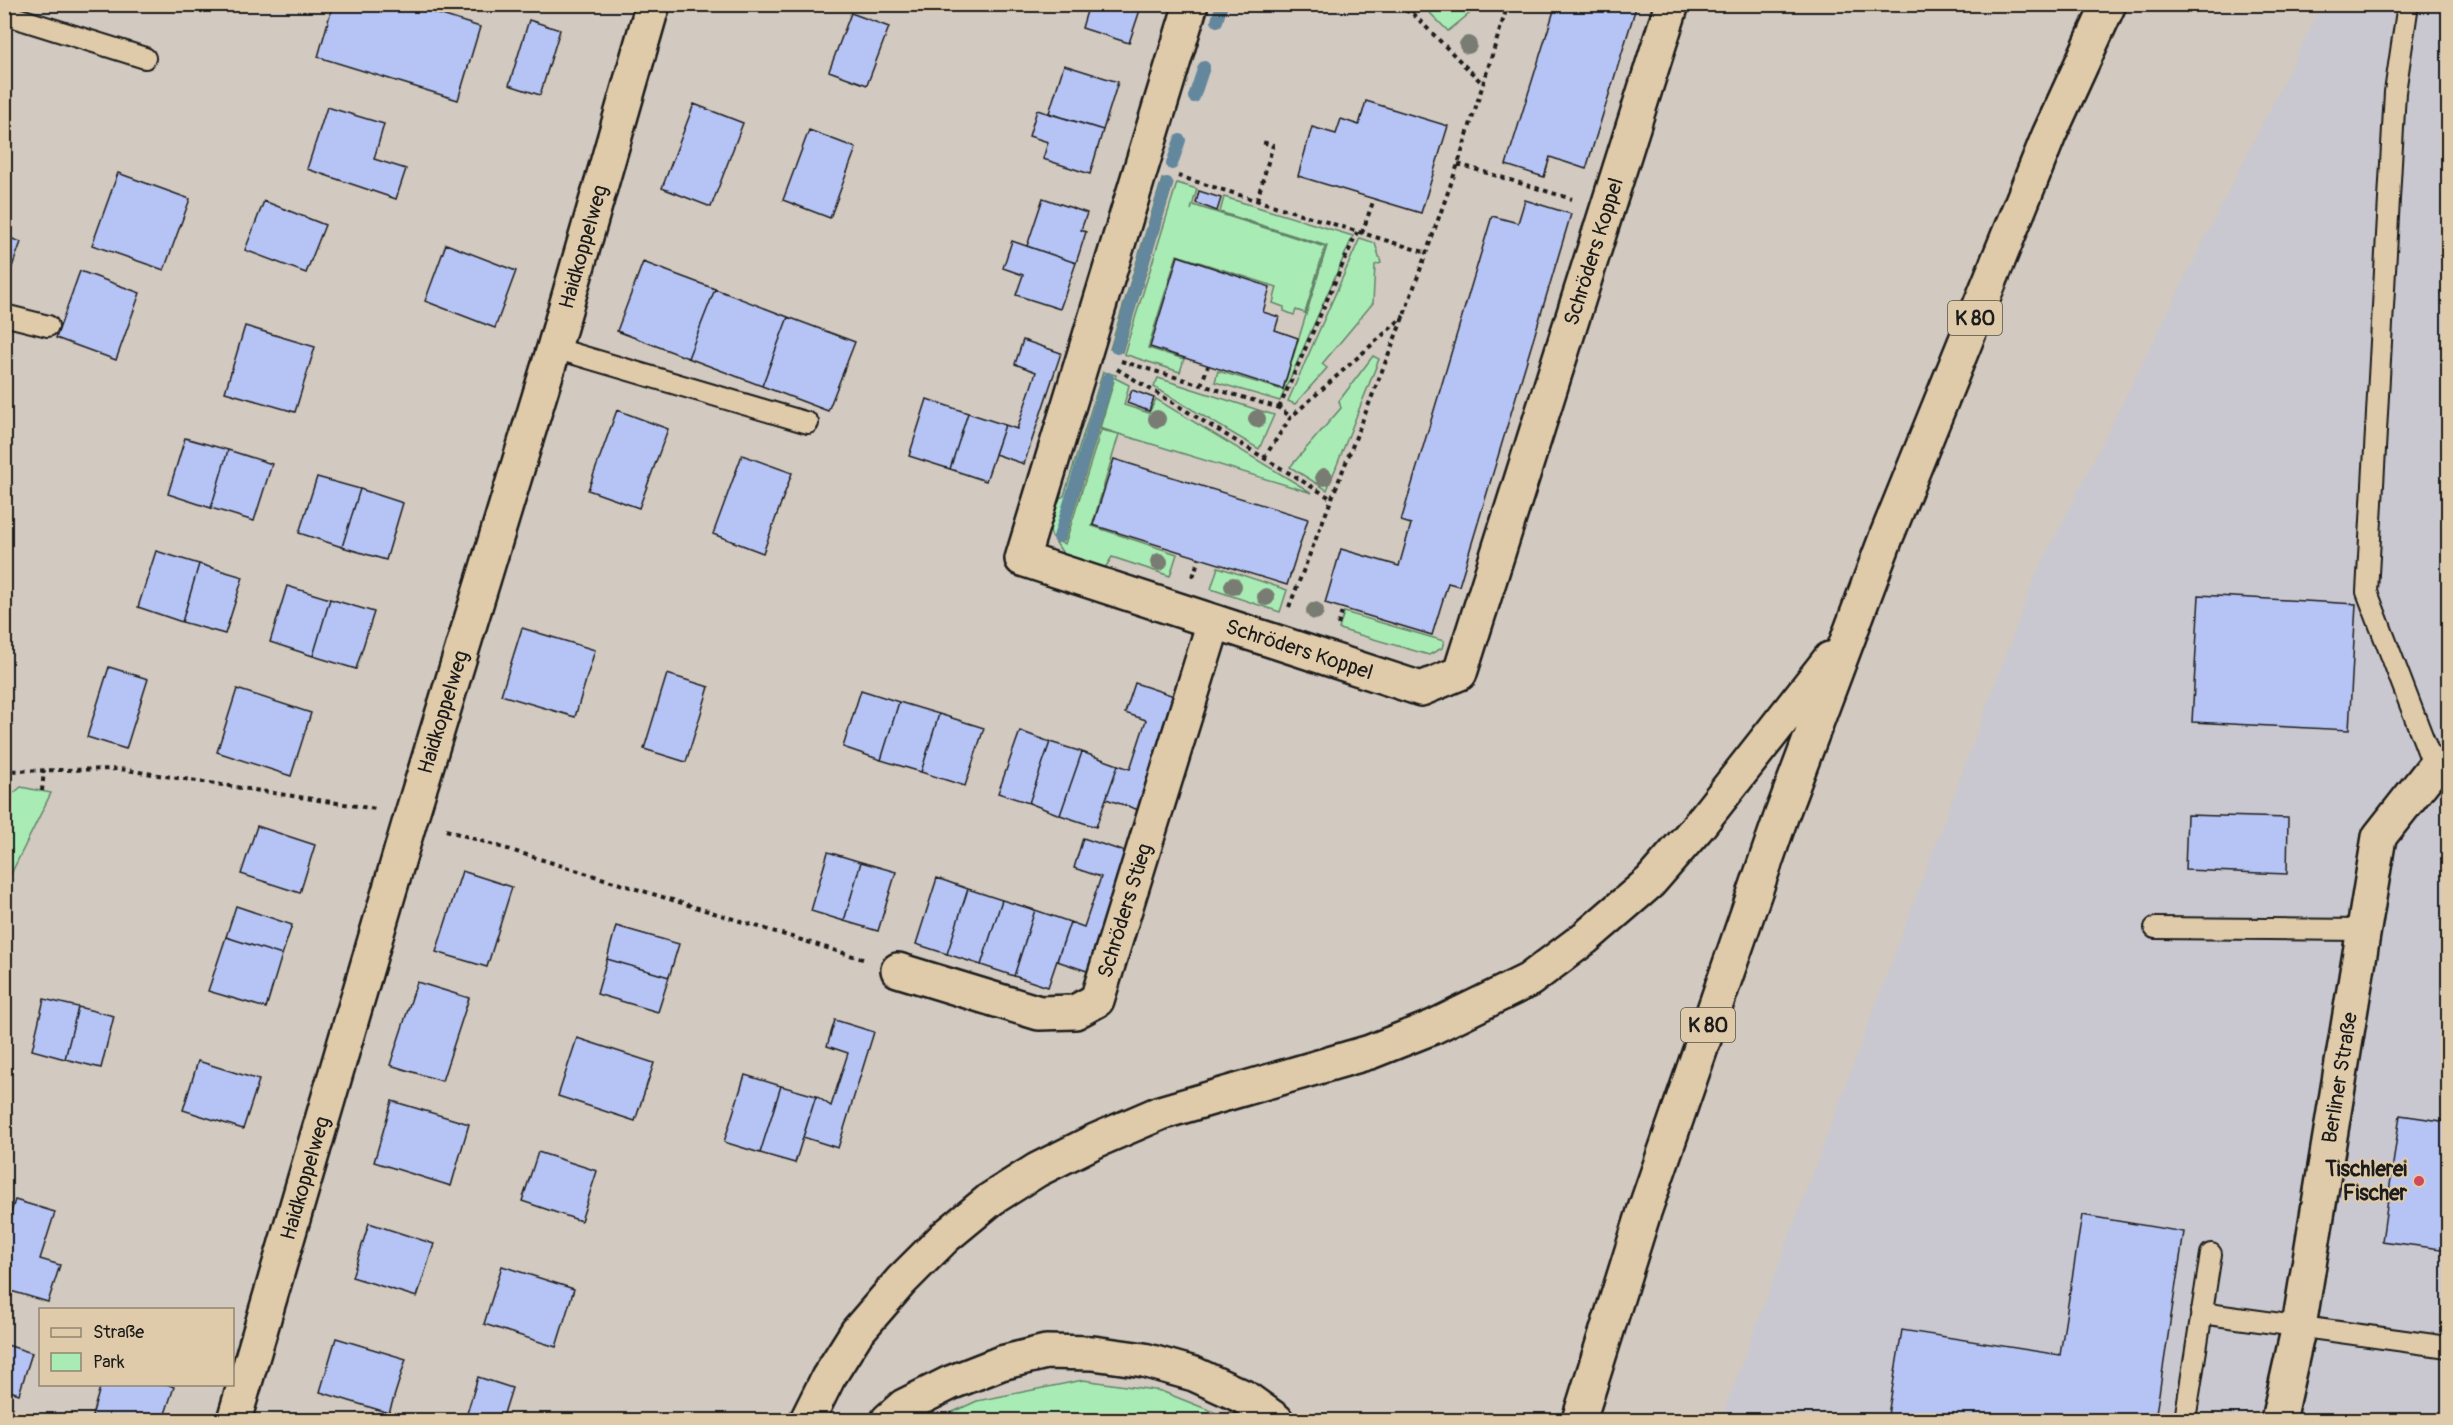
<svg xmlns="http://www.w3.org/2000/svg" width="2453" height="1425" font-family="Pangolin,sans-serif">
<rect width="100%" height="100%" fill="#d2c9c0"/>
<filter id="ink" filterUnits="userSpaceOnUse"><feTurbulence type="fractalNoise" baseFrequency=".0167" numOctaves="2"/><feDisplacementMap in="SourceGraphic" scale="12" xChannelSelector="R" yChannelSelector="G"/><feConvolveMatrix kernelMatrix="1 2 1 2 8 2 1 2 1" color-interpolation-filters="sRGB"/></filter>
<g filter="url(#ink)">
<path fill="#c9c8d0" d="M 2322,5 L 2448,5 L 2448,1420 L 1721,1420 L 2035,577 Z"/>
<path fill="#a9ebb5" stroke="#628468" stroke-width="1.5" d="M 1421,4 L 1480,4 L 1480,5 L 1448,31 Z
M 1162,179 L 1173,183 L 1122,352 L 1110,349 Z
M 1177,183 L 1197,189 L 1191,210 L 1193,205 L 1325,247 L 1305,313 L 1296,310 L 1294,315 L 1284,311 L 1284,307 L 1273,303 L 1277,287 L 1177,255 L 1148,348 L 1184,359 L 1180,372 L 1124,354 Z
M 1224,197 L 1353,236 L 1280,401 L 1215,382 L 1218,371 L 1283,390 L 1327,246 L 1220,212 Z
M 1360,238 L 1375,243 L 1381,263 L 1375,265 L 1373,303 L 1322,364 L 1327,368 L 1295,404 L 1288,401 Z
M 1373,356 L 1379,359 L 1327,490 L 1290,467 L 1341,408 L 1339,401 Z
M 1103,372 L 1116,375 L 1115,378 L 1129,385 L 1124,405 L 1149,413 L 1156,399 L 1312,493 L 1119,434 L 1092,526 L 1177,554 L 1170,576 L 1112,557 L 1105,568 L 1064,555 L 1055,541 L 1065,544 L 1101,430 L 1119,434 L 1100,428 L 1114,381 L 1064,541 L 1052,537 L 1048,524 L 1048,503 L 1064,496 Z
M 1158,378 L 1274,415 L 1259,449 L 1154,387 Z
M 1218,567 L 1287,590 L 1280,612 L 1211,589 Z
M 1344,612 L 1444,641 L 1442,648 L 1429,655 L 1339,629 Z
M 21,787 L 51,793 L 5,886 L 5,800 Z
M 1083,1380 L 1161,1391 L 1234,1420 L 935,1420 L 977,1401 Z"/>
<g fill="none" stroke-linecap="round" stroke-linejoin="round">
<path stroke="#63879d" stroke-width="12" d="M 1217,21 L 1222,4
M 1194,97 L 1204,67
M 1172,164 L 1180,140
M 1117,348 L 1167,183
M 1059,537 L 1108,378"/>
</g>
<path fill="#b5c4f5" stroke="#1c1c1c" stroke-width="1.5" d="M 333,4 L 407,4 L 480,27 L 458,100 L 318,57 Z
M 1069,4 L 1142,4 L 1129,43 L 1082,28 L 1087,11 Z
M 1556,4 L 1637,4 L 1586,169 L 1550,157 L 1544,177 L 1506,165 Z
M 851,13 L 889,27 L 867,85 L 829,71 Z
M 529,20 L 560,30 L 540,95 L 509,85 Z
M 1064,65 L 1118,82 L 1103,130 L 1049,113 Z
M 1366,101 L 1448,126 L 1421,213 L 1298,176 L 1312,127 L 1336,134 L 1341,119 L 1359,125 Z
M 694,104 L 743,123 L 711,207 L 662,188 Z
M 327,107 L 384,124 L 374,159 L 406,169 L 396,199 L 307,169 Z
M 1037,110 L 1103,130 L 1090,174 L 1043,159 L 1048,142 L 1029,136 Z
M 809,130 L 856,148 L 830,218 L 783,200 Z
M 118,173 L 190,199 L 164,270 L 92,245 Z
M 1199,191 L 1221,198 L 1217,211 L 1196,203 Z
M 1043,198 L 1087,213 L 1081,230 L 1086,232 L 1076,263 L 1027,246 Z
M 1525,200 L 1571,214 L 1459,586 L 1448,583 L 1432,635 L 1325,603 L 1341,549 L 1399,566 L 1411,524 L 1401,521 L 1492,216 L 1518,223 Z
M 264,201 L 325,225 L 306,273 L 245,250 Z
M 4,236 L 21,242 L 4,289 Z
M 1012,241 L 1076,263 L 1060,309 L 1016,295 L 1023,275 L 1003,268 Z
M 446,244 L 516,271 L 495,328 L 425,301 Z
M 1178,256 L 1270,287 L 1263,312 L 1279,317 L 1275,330 L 1298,338 L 1283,389 L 1150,347 Z
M 643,262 L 715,289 L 688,358 L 617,331 Z
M 80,271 L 140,293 L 116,360 L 56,338 Z
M 715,289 L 788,317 L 762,386 L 688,358 Z
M 788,317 L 855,342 L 828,411 L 762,386 Z
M 245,326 L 315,347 L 295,412 L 225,392 Z
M 1023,340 L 1061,353 L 1024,464 L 995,454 L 1005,425 L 1017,429 L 1036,372 L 1015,364 Z
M 1132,390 L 1154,398 L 1149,411 L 1127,403 Z
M 927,399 L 968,413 L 950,469 L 909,456 Z
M 617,410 L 668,429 L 639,508 L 588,490 Z
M 968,413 L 1005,425 L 986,481 L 950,469 Z
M 185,438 L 228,450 L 211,508 L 168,494 Z
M 228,450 L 272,464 L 254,521 L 211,508 Z
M 742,455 L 792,473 L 763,553 L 713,534 Z
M 1114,459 L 1308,519 L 1287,585 L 1093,525 Z
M 317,477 L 360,489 L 342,547 L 299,533 Z
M 360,489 L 403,503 L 386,560 L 342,547 Z
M 156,551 L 199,564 L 182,622 L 138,607 Z
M 199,564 L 243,577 L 225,634 L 182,622 Z
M 287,586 L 330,599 L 313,656 L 270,642 Z
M 2199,595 L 2356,604 L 2349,730 L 2192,722 Z
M 330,599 L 374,612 L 356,669 L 313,656 Z
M 522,628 L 595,650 L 575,717 L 501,695 Z
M 109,667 L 148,679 L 126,749 L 87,737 Z
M 667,674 L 709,687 L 686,762 L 644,749 Z
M 1135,683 L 1177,697 L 1139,810 L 1106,799 L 1118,765 L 1130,769 L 1146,720 L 1125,713 Z
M 237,689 L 311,713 L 291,776 L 217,752 Z
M 861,690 L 899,702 L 881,760 L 843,747 Z
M 899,702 L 939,714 L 921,772 L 881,760 Z
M 939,714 L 984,728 L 965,786 L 921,772 Z
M 1020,731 L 1050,742 L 1029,803 L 998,793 Z
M 1050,742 L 1082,752 L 1060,815 L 1029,803 Z
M 1082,752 L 1118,765 L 1096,827 L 1060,815 Z
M 2187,815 L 2288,818 L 2287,874 L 2185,870 Z
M 257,826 L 315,845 L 300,893 L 241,874 Z
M 1083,838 L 1129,853 L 1090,972 L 1057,961 L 1070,922 L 1084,927 L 1101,877 L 1074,868 Z
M 828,852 L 861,862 L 844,921 L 811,911 Z
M 861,862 L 896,872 L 878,931 L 844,921 Z
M 462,871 L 512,887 L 487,967 L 436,952 Z
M 937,878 L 968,889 L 947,954 L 916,944 Z
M 968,889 L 1002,900 L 981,965 L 947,954 Z
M 1002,900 L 1035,910 L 1014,976 L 981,965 Z
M 236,906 L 292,925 L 282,955 L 226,937 Z
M 1035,910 L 1070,922 L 1048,987 L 1014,976 Z
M 616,926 L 679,944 L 669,977 L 607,959 Z
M 226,937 L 282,955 L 266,1008 L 208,991 Z
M 607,959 L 669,977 L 658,1012 L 597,994 Z
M 417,982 L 469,998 L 442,1081 L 390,1065 Z
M 44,999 L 78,1007 L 65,1059 L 32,1050 Z
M 78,1007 L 114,1016 L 101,1068 L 65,1059 Z
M 835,1020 L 874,1032 L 838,1148 L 803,1137 L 816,1096 L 831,1106 L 848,1053 L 827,1046 Z
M 577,1038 L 654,1063 L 635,1121 L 558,1096 Z
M 198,1061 L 259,1080 L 243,1129 L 183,1110 Z
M 745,1075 L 781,1086 L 760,1153 L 724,1142 Z
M 781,1086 L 816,1096 L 795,1163 L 760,1153 Z
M 392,1101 L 469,1124 L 451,1186 L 374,1162 Z
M 2400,1115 L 2448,1122 L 2448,1250 L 2382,1241 Z
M 538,1152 L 597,1171 L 581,1221 L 522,1201 Z
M 15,1200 L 55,1212 L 40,1259 L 60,1265 L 48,1302 L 4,1289 L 4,1234 Z
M 2082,1215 L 2184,1232 L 2155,1420 L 1922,1420 L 1888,1415 L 1902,1330 L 2060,1355 Z
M 369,1223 L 434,1244 L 417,1297 L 352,1277 Z
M 502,1266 L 574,1289 L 556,1347 L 484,1324 Z
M 336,1338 L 406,1359 L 389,1413 L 320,1392 Z
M 4,1344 L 32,1353 L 19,1394 L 4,1389 Z
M 478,1377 L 512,1388 L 502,1420 L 465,1420 Z
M 101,1384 L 167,1384 L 174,1387 L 163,1420 L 107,1420 L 92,1416 Z"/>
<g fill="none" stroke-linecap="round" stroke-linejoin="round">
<defs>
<path id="lane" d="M 2408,4 L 2395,92 L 2367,592 L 2434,767
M 4,14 L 145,58
M 4,315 L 48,326
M 554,348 L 808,423
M 2155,928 L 2364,930
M 2201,1313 L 2448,1347
M 2185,1420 L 2211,1254"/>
<g id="street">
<path id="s1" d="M 1191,4 L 1022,559 L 1421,689 L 1460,673 L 1672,4"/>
<path id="s2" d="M 898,970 L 1039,1013 L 1075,1012 L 1097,1000 L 1214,622"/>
<path id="s3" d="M 234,1420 L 411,817 L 554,348 L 653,4"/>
<path id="s4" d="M 2278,1420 L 2299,1326 L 2379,837 L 2434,767 L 2448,763"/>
</g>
<path id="highway" d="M 807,1420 L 828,1378 L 857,1332 L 901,1281 L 945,1237 L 991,1199 L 1037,1170 L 1095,1141 L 1160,1113 L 1370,1052 L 1433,1027 L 1529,980 L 1585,938 L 1650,882 L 1697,828 L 1830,659
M 888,1420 L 904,1406 L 950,1383 L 1001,1363 L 1046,1352 L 1093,1353 L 1144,1360 L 1194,1374 L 1244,1397 L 1276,1420
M 1579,1420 L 1644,1212 L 1782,814 L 1887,535 L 2049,135 L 2109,4"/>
</defs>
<use href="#lane" stroke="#1c1c1c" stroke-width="24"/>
<use href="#street" stroke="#1c1c1c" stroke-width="38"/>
<use href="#highway" stroke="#1c1c1c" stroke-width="38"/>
<path stroke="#1c1c1c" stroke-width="4" stroke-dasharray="4.5 4.5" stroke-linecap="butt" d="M 1388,4 L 1412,13 L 1483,84
M 1412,13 L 1415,4
M 1458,164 L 1572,199
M 1178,176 L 1427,253
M 1257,200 L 1273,145 L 1262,142
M 1362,233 L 1374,199
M 1121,361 L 1279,408 L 1291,417
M 1117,369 L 1332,499
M 1201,385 L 1208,366
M 1279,408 L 1357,232
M 1264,458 L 1291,417 L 1404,316
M 1193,577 L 1199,558
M 1289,607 L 1404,315 L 1458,164 L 1508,4
M 1338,625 L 1343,608
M 4,771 L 120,769 L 376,809
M 42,791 L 44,770
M 446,830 L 866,960"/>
<use href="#lane" stroke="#dfcbaa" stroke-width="20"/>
<use href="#street" stroke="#dfcbaa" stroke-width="33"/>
<use href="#highway" stroke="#dfcbaa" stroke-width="33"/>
</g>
<g fill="#797b72">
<circle cx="1468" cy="45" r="9"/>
<circle cx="1157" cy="419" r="9"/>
<circle cx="1257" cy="419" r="9"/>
<circle cx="1324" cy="477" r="9"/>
<circle cx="1159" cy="562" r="9"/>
<circle cx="1233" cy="586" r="9"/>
<circle cx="1266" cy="597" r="9"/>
<circle cx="1315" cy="611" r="9"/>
</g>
</g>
<circle fill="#d1495b" stroke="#dfcbaa" stroke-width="2" cx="2419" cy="1181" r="6"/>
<g text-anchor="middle" stroke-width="4.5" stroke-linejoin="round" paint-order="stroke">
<g fill="#dfcbaa" stroke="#565047" stroke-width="1.5">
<rect x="1948" y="301" width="54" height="34" rx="4.5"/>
<rect x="1681" y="1008" width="54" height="34" rx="4.5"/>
</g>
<g font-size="20" font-weight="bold" fill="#1c1c1c">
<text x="1975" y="325">K 80</text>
<text x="1708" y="1032">K 80</text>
</g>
<g font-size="21" fill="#1c1c1c" stroke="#dfcbaa">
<text dy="7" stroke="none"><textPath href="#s3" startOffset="1224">Haidkoppelweg</textPath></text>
<text dy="7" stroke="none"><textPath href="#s1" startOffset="1484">Schröders Koppel</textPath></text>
<text dy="7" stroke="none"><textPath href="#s1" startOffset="872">Schröders Koppel</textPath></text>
<text dy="7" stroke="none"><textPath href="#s3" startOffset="738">Haidkoppelweg</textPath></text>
<text dy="7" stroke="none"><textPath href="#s2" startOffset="302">Schröders Stieg</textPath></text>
<text dy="7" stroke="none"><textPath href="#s4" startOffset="348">Berliner Straße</textPath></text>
<text dy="7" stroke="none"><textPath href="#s3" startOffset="252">Haidkoppelweg</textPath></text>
</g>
<g font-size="21" font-weight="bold" fill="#1c1c1c" stroke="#dfcbaa" text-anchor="end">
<text x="2407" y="1176">Tischlerei<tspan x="2407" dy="24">Fischer</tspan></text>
</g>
</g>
<rect width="2453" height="1425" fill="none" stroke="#dfcbaa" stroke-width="24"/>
<rect x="12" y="12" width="2429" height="1401" fill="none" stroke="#1c1c1c" stroke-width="2" filter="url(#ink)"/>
<rect x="39" y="1308" width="195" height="78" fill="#dfcbaa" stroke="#918571" stroke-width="1.5"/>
<rect x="51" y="1328" width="30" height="9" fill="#dfcbaa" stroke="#918571" stroke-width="1.5"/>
<text x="93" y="1338" font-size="18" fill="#1c1c1c">Straße</text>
<rect x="51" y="1353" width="30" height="18" fill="#a9ebb5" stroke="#918571" stroke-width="1.5"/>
<text x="93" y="1368" font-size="18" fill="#1c1c1c">Park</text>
</svg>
